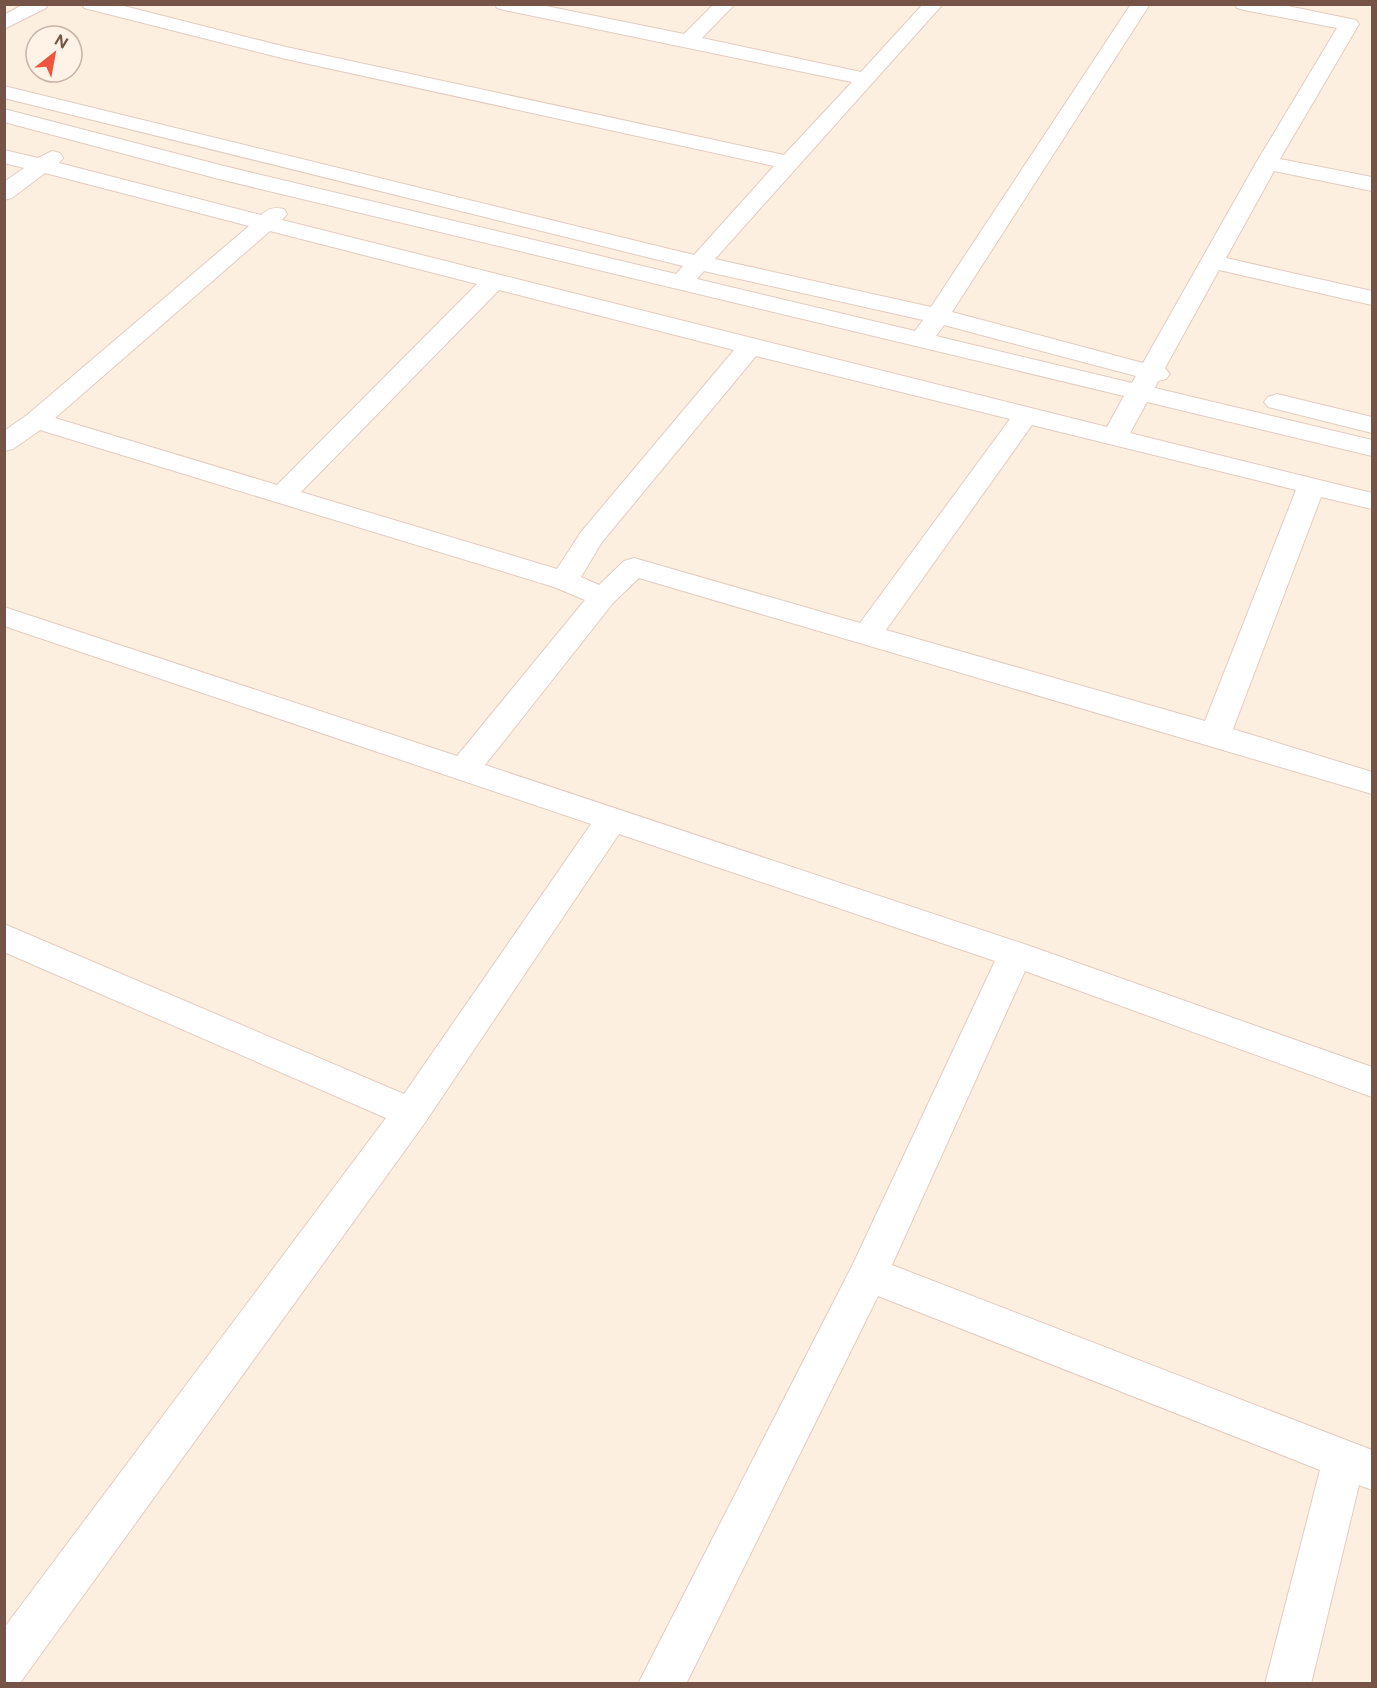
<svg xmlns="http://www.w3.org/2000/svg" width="1377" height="1688" font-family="Figtree,sans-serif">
<rect width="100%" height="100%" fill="#fdefe0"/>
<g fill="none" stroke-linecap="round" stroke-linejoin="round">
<defs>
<path id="street" d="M 24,4 L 48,4 L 46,8 L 4,29 L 4,15 Z
M 82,4 L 116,4 L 286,47 L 784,155 L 852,82 L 504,10 L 497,8 L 495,4 L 536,4 L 684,34 L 714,4 L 735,4 L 702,38 L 861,72 L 923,4 L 943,4 L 715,259 L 931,307 L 1131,4 L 1150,4 L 952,312 L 1143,363 L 1256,163 L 1337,28 L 1244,10 L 1237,8 L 1235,4 L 1278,4 L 1356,20 L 1359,24 L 1280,159 L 1372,177 L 1372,191 L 1274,171 L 1226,258 L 1372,291 L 1372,305 L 1219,270 L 1165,368 L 1170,374 L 1166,379 L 1158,381 L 1155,388 L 1372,440 L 1372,456 L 1147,402 L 1130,433 L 1372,493 L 1372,509 L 1321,497 L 1233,729 L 1372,772 L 1372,794 L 639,578 L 613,603 L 485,765 L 1027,945 L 1372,1067 L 1372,1097 L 1025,971 L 892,1265 L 1372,1450 L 1372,1490 L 1359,1485 L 1311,1684 L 1265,1684 L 1320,1470 L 878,1296 L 686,1684 L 638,1684 L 853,1264 L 995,961 L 619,834 L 424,1124 L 20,1683 L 4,1684 L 4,1628 L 386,1118 L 4,952 L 4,924 L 404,1094 L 591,824 L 4,626 L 4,607 L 457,756 L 585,600 L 554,587 L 40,430 L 13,449 L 4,451 L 4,431 L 27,415 L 249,226 L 45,173 L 12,198 L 4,200 L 4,182 L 24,168 L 4,163 L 4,150 L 38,158 L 52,151 L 60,153 L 63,158 L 59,163 L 261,215 C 269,208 274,207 284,209 L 287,214 L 282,220 L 1107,427 L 1124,396 L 219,179 L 4,122 L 4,109 L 224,166 L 676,274 L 683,266 L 4,98 L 4,86 L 694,255 L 774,166 L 286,59 L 84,8 ZM 270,231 L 477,284 L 277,485 L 55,418 ZM 704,271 L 923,320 L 915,331 L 697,279 ZM 499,290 L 734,350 L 581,532 L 557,569 L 301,492 ZM 944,325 L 1136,376 L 1132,383 L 936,336 ZM 756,356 L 1010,419 L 860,623 L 634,558 L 624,561 L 599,585 L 581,577 L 602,542 ZM 1032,425 L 1296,490 L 1205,721 L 886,630 Z
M 1277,394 L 1372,417 L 1372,433 L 1268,407 L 1264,402 L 1268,397 Z"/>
</defs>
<use href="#street" stroke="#e3ccbf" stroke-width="2"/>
<use href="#street" fill="#fff" fill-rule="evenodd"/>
</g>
<rect width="1377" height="1688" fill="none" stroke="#755346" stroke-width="12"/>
<g transform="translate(54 54) rotate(31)"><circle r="28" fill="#fff3e7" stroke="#c8b3a7" stroke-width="1.5"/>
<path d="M0-4.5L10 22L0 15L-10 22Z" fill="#ed553f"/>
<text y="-9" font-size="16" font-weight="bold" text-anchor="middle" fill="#755346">N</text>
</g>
</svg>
